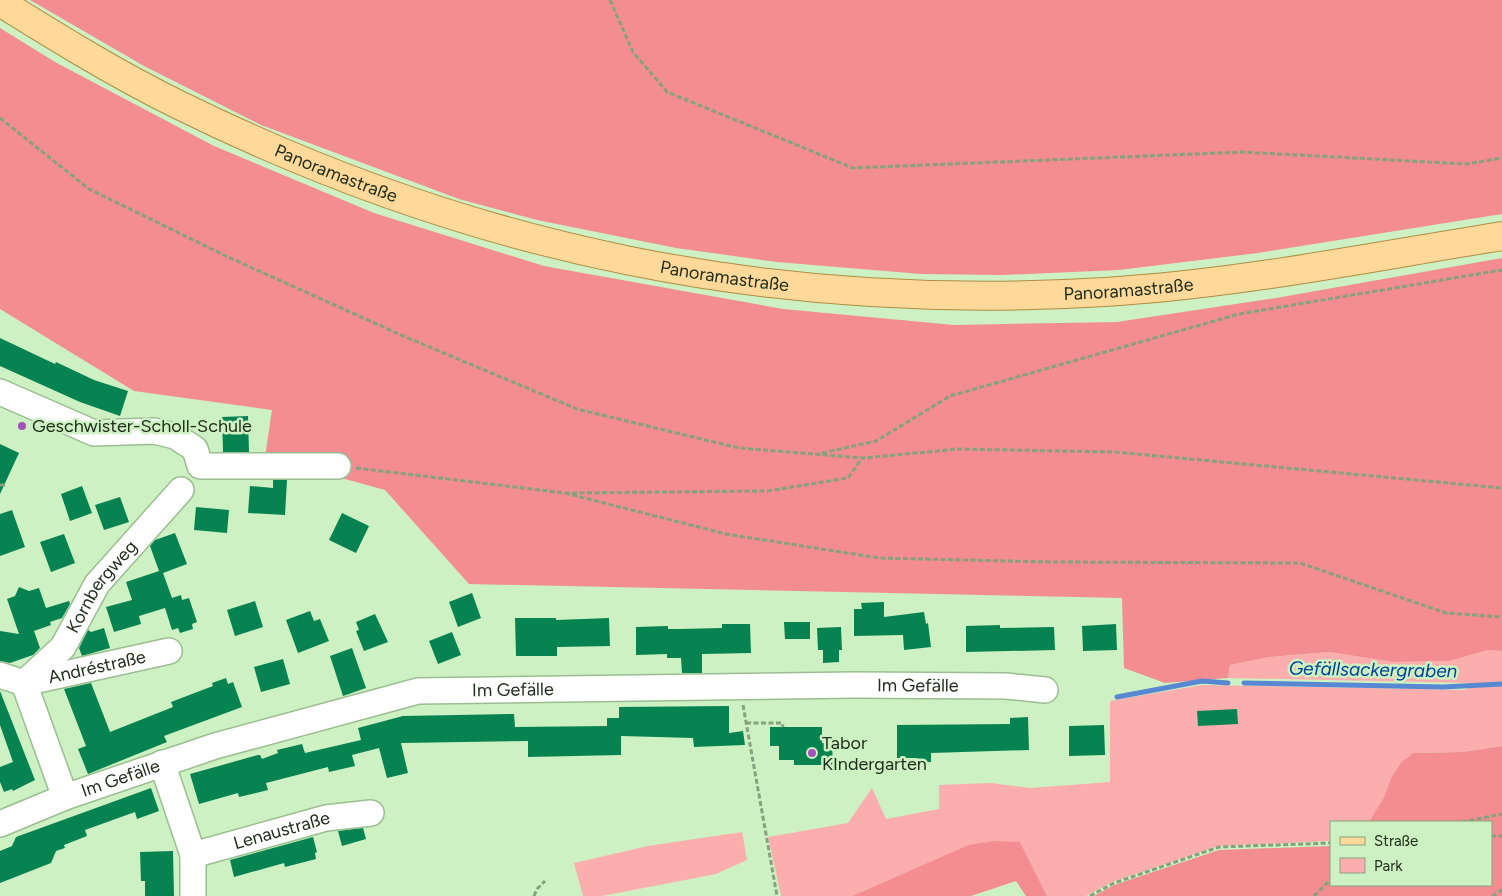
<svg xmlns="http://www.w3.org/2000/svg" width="1502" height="896" font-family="Figtree,sans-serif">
<rect width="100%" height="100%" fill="#cdf1c2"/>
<path fill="#fcadae" d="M 1488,650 L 1502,651 L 1502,746 L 1463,752 L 1413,753 L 1391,778 L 1384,797 L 1369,822 L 1331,822 L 1331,841 L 1218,846 L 1112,882 L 1086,896 L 1047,896 L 1020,842 L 907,872 L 852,896 L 781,896 L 768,837 L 848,823 L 872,788 L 886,819 L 939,809 L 939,785 L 991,783 L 1031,788 L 1110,782 L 1110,701 L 1202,685 L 1466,690 L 1470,683 L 1228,678 L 1230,665 L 1269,657 L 1329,652 L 1394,662 L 1449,661 Z
M 742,832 L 747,860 L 716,874 L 602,896 L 583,896 L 574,863 L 648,846 Z"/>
<path fill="#f38d91" d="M 30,0 L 1502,0 L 1502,214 L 1258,253 L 1119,270 L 1002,275 L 921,274 L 777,262 L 676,248 L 537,220 L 459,199 L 261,125 L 144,66 Z
M 0,28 L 55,62 L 214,146 L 374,213 L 544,266 L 783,309 L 954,325 L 1117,322 L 1276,298 L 1502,258 L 1502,651 L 1488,650 L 1449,661 L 1394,662 L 1329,652 L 1269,657 L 1230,665 L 1228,678 L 1165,683 L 1124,668 L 1122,598 L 469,584 L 385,490 L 265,457 L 272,410 L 134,391 L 0,309 Z
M 1502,746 L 1502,896 L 1094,896 L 1114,885 L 1219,850 L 1331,846 L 1331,885 L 1491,885 L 1491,822 L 1369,822 L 1384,797 L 1391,778 L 1401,763 L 1413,753 L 1463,752 Z
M 995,841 L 1020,842 L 1047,896 L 1026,896 L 1016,881 L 971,896 L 852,896 L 969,845 Z"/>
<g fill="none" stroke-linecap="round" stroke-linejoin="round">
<path stroke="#5788d1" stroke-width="5" d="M 1244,683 L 1443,687 L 1502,684
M 1117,697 L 1202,681 L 1228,683"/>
</g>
<path fill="#078352" d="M 0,338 L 55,364 L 56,362 L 94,380 L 128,391 L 120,416 L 80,402 L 0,366 Z
M 248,416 L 249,452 L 223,452 L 222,417 Z
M 0,444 L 19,453 L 0,494 Z
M 273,480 L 287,480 L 285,515 L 248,513 L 250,486 L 273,488 Z
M 82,486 L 92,513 L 70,521 L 61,494 Z
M 120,497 L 129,522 L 104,530 L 95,505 Z
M 196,507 L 229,510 L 227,533 L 194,530 Z
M 12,510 L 25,547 L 0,556 L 0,514 Z
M 342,513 L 369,526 L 356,553 L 329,540 Z
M 175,533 L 187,564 L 163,573 L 172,598 L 181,595 L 182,600 L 189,598 L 197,622 L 192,624 L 193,629 L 180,633 L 178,628 L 172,630 L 165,608 L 139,616 L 141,624 L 114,632 L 106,607 L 132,600 L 126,582 L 159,571 L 150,546 L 155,540 Z
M 64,534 L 75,563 L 51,572 L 40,542 Z
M 19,587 L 29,591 L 39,588 L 46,608 L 69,601 L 70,604 L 62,618 L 50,622 L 51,625 L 34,631 L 40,648 L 33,655 L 10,663 L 0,661 L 0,631 L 19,634 L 7,599 L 15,596 Z
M 472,593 L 481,618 L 458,627 L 449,602 Z
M 255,601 L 263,627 L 235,636 L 227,610 Z
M 884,602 L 884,617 L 924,612 L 926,624 L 928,623 L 931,647 L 904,650 L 903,635 L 854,636 L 854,609 L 862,609 L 861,603 Z
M 310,611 L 314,621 L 320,619 L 329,641 L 298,653 L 286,620 Z
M 375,614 L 388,642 L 364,651 L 356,631 L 359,630 L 356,622 Z
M 515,618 L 556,618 L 556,620 L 609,618 L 610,646 L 557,647 L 557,656 L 516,656 Z
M 784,622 L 810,622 L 810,639 L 785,639 Z
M 722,624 L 750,624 L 751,653 L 702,654 L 702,673 L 682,673 L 681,658 L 667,658 L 667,654 L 636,655 L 636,627 L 668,626 L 668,629 L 680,629 L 722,628 Z
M 1116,624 L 1117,650 L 1083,651 L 1082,626 Z
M 1000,625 L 1000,628 L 1054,627 L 1055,650 L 966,652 L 966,626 Z
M 841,627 L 842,650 L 839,650 L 839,662 L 823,663 L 823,650 L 818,650 L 817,628 Z
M 104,628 L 110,648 L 82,656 L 79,648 L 88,630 L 91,632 Z
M 452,632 L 461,655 L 438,664 L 429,641 Z
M 352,648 L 366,688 L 343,696 L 330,656 Z
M 283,659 L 290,684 L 261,692 L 254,667 Z
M 226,678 L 228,684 L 233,682 L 242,707 L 164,736 L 167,742 L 88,774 L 78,749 L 86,746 L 64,689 L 91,683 L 110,732 L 173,707 L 171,702 L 213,686 L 212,683 Z
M 0,691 L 35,780 L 13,791 L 12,789 L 4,792 L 0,782 L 0,767 L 13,762 L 0,725 Z
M 729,706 L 729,733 L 743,731 L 745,745 L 694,747 L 693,738 L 621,736 L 621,755 L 528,757 L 528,741 L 401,743 L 408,773 L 387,778 L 379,748 L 352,755 L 355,766 L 329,772 L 328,767 L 266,783 L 268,790 L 239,797 L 238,793 L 199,804 L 190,774 L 258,755 L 260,755 L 262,759 L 278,753 L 277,750 L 302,744 L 305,753 L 361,740 L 358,728 L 403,716 L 514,714 L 515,727 L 607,726 L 607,718 L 619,718 L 619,707 Z
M 1237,709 L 1238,724 L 1198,726 L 1197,711 Z
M 1028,717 L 1029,750 L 931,753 L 931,762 L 917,763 L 917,758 L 897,758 L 897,725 L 1010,724 L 1010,718 Z
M 1104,725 L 1105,755 L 1069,756 L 1069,726 Z
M 770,727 L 822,727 L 822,743 L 832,743 L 833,765 L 794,765 L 794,760 L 779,760 L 779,746 L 770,746 Z
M 151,788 L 159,811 L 137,819 L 135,812 L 85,830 L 87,836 L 64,845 L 65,848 L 56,851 L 51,863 L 0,883 L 0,851 L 12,846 L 16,837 Z
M 363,828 L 366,839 L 342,846 L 338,831 Z
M 313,837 L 317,852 L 315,853 L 316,859 L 285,867 L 284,863 L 234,877 L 230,860 Z
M 173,851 L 174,896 L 145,896 L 145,881 L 141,881 L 140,852 Z"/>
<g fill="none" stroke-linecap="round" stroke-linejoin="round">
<defs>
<g id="minor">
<path d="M 0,392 L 94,433 L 154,431 L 175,436 L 195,449 L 200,466 L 338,466"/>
<path id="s1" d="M 0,675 L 24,683 L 169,651"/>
<path id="s2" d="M 24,683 L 63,647 L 97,584 L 181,490"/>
<path d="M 24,683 L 65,797"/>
<path d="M 162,763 L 193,855 L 193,896"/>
<path id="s3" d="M 0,824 L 65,797 L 215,746 L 418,691 L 854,685 L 1006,686 L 1045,690"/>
<path id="s4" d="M 193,855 L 326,818 L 371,813"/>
</g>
<g id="major">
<path id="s5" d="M 0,2 C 58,38 116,74 177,104 C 474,251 775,312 1105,292 C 1238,284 1371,257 1502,236"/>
</g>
</defs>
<use href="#minor" stroke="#9bbe91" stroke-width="28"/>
<use href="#major" stroke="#b08d42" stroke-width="30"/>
<path stroke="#86a17e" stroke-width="3" stroke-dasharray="5 2.5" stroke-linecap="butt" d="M 610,0 L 633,52 L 667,92 L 853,168 L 1242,152 L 1466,164 L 1502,158
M 0,118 L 89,189 L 228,257 L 401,335 L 577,409 L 739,448 L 863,458 L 958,449 L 1115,452 L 1502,488
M 822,453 L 876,441 L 950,396 L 1239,314 L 1502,270
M 356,468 L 565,493 L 768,491 L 848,478 L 862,458
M 0,485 L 6,485
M 565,493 L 726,534 L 879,558 L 1052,562 L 1300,563 L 1446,613 L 1502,617
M 743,705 L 777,896
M 746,723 L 782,723 L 783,727
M 1462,822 L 1502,814
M 1491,836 L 1502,836
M 534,896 L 537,889 L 545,881
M 1090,896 L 1114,883 L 1219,847 L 1331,843
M 1314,896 L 1331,879
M 1492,896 L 1502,890"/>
<use href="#minor" stroke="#fff" stroke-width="25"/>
<use href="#major" stroke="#fed99a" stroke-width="28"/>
</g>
<g fill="#a54fbd" stroke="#cdf1c2" stroke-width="2">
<circle cx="22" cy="426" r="5"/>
<circle cx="812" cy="753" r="5"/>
</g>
<g text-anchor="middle" stroke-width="5" stroke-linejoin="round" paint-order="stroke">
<g font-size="18" fill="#202e1c" stroke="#cdf1c2">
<text dy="6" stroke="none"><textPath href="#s5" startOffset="378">Panoramastraße</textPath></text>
<text dy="6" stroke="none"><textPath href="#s5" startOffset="781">Panoramastraße</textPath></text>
<text dy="6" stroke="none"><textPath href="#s5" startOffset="1186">Panoramastraße</textPath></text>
<text dy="6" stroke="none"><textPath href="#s2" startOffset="125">Kornbergweg</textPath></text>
<text dy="6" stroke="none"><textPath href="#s1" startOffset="100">Andréstraße</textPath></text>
<text dy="6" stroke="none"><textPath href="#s3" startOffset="939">Im Gefälle</textPath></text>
<text dy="6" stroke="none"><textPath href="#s3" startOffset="534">Im Gefälle</textPath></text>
<text dy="6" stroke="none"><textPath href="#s3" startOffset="129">Im Gefälle</textPath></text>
<text dy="6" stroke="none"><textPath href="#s4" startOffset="92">Lenaustraße</textPath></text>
</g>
<g font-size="18" fill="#202e1c" stroke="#cdf1c2" text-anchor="start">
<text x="32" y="432">Geschwister-Scholl-Schule</text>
<text x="822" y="749">Tabor<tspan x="822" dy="21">KIndergarten</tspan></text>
</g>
<g font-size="19" font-style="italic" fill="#004298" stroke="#cdf1c2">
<text transform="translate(1373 669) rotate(1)" y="7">Gefällsackergraben</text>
</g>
</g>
<rect x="1330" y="821" width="162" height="65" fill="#cdf1c2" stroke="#88a380"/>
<rect x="1340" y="837" width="25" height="8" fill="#fed99a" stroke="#88a380"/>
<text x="1374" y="846" font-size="15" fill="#202e1c">Straße</text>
<rect x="1340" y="858" width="25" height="15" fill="#fcadae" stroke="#88a380"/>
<text x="1374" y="871" font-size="15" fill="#202e1c">Park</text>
</svg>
